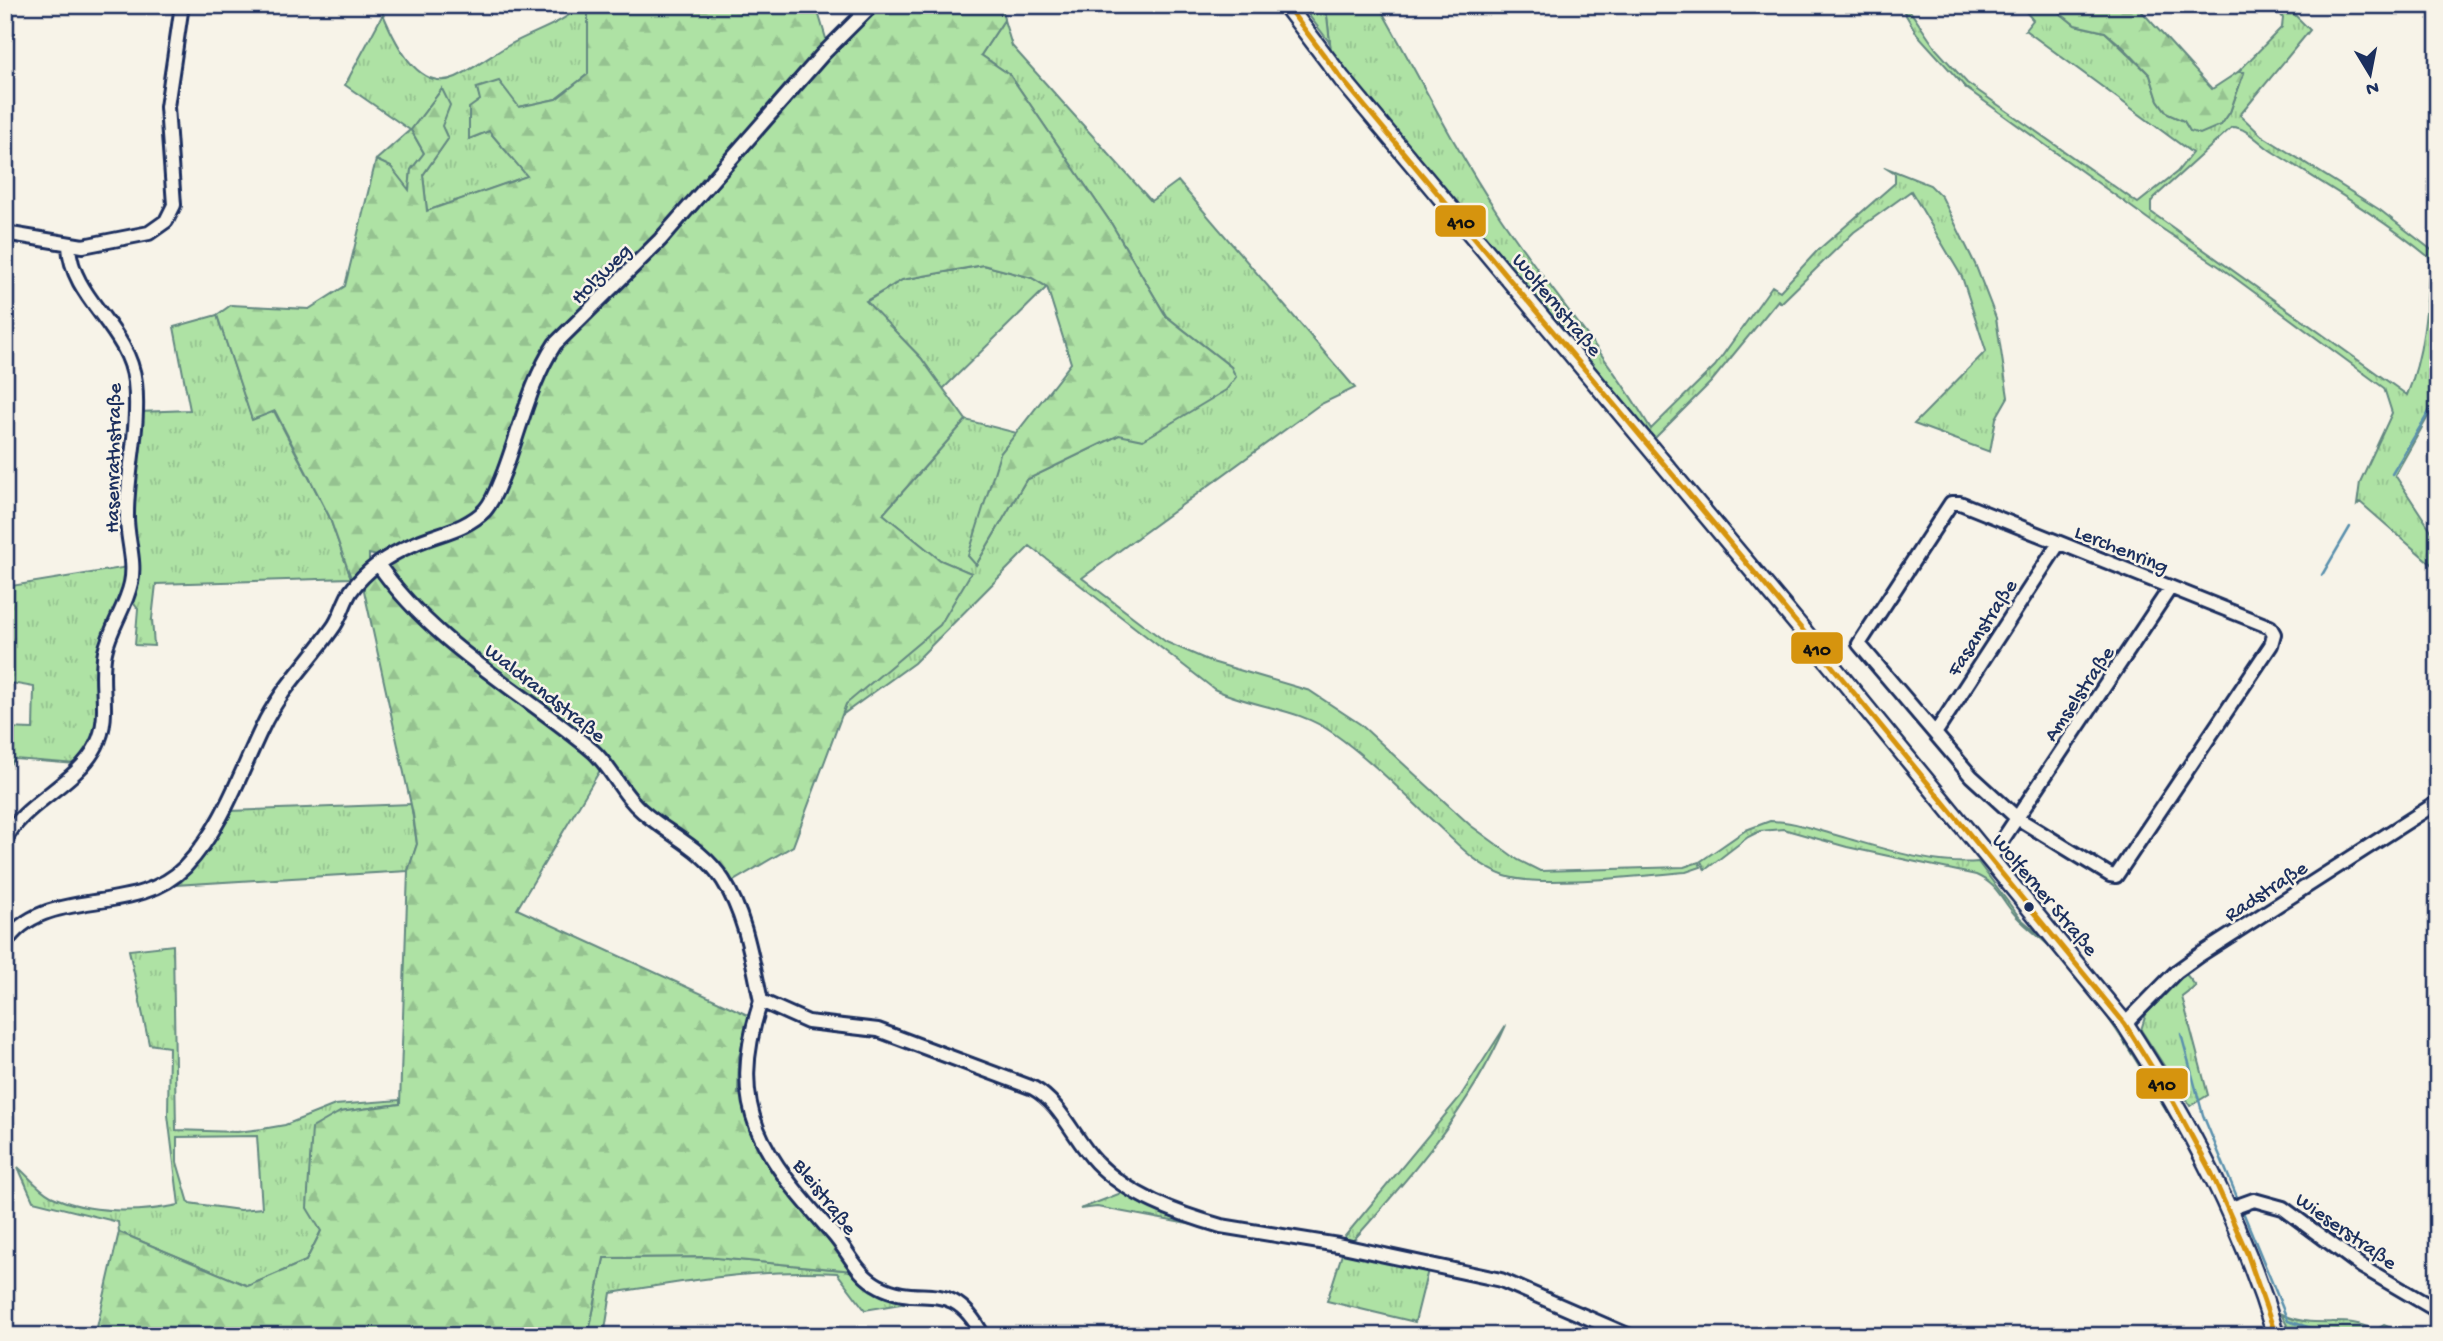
<svg xmlns="http://www.w3.org/2000/svg" width="2443" height="1341" font-family="'Gochi Hand',sans-serif">
<defs>
<pattern id="grass-tufts" width="24" height="20" patternUnits="userSpaceOnUse" patternTransform="scale(1.75)"><rect width="24" height="20" fill="#aee2a4"/><path d="M3 7l-1-3M5 7V3M7 7l1-3M15 17l-1-3M17 17v-4M19 17l1-3" fill="none" stroke="#95c290"/></pattern>
<pattern id="forest-firs" width="22" height="20" patternUnits="userSpaceOnUse" patternTransform="scale(1.75)"><rect width="22" height="20" fill="#aee2a4"/><path d="M5 1l3.5 6h-7zM16 11l3.5 6h-7z" fill="#95c290"/></pattern>
</defs>
<rect width="100%" height="100%" fill="#f7f3e8"/>
<filter id="ink" filterUnits="userSpaceOnUse"><feTurbulence type="fractalNoise" baseFrequency=".0143" numOctaves="2"/><feDisplacementMap in="SourceGraphic" scale="14" xChannelSelector="R" yChannelSelector="G"/><feConvolveMatrix kernelMatrix="1 2 1 2 8 2 1 2 1" color-interpolation-filters="sRGB"/></filter>
<g filter="url(#ink)">
<path fill="url(#grass-tufts)" stroke="#648881" stroke-width="2" fill-rule="evenodd" d="M 582,5 L 588,5 L 588,74 L 556,99 L 519,107 L 477,89 L 481,100 L 469,139 L 489,131 L 528,176 L 427,211 L 423,175 L 448,139 L 441,126 L 442,89 L 411,130 L 424,153 L 411,170 L 409,191 L 391,167 L 376,160 L 410,130 L 345,85 L 383,14 C 394,40 418,94 456,77 C 475,68 493,54 511,44 C 535,31 561,24 582,5 Z
M 1321,5 L 1383,5 L 1380,8 C 1419,76 1454,147 1497,212 C 1546,286 1606,353 1651,429 L 1715,366 L 1772,286 L 1780,291 L 1817,251 L 1895,183 L 1895,174 L 1884,167 L 1930,185 L 1942,197 L 1975,264 L 1996,318 L 2008,397 L 1996,418 L 1990,452 L 1914,424 L 1986,351 L 1962,277 L 1911,191 L 1854,232 L 1781,303 L 1778,300 L 1711,382 L 1654,439 L 1355,82 L 1331,51 L 1327,16 Z
M 1900,5 L 1906,5 L 1936,49 L 1967,83 L 2138,203 L 2177,172 L 2192,153 L 2025,30 L 2033,20 L 2020,5 L 2050,5 L 2075,25 L 2105,32 L 2150,75 L 2158,100 L 2168,114 L 2184,121 L 2190,131 L 2221,125 L 2230,112 L 2244,73 L 2238,72 L 2282,27 L 2283,18 L 2274,5 L 2285,5 L 2310,30 L 2240,115 L 2261,135 L 2380,210 L 2438,255 L 2438,408 L 2433,408 L 2395,475 L 2438,541 L 2438,570 L 2360,502 L 2357,505 L 2360,482 L 2392,413 L 2384,388 L 2220,267 L 2155,224 L 1966,88 L 1917,34 ZM 2232,127 C 2247,127 2260,144 2273,152 C 2327,186 2381,217 2430,258 C 2427,304 2425,352 2407,395 L 2151,212 L 2151,202 L 2154,198 Z
M 1004,20 L 1012,46 L 1151,201 L 1178,181 L 1355,388 L 1319,405 L 1082,578 L 1166,642 L 1212,662 L 1310,691 L 1360,724 L 1470,825 L 1518,860 L 1540,871 L 1684,867 L 1699,862 L 1701,867 L 1686,872 C 1647,875 1538,888 1505,876 C 1477,866 1455,842 1433,821 C 1401,791 1370,759 1333,733 C 1297,707 1253,708 1214,689 L 1030,546 L 914,663 L 842,715 L 846,704 L 971,573 L 940,560 L 883,514 L 966,420 L 1017,433 L 1000,454 L 976,565 L 1026,480 L 1119,435 L 1231,367 L 1166,316 L 1111,223 L 1010,75 L 981,55 Z
M 984,265 L 1032,278 L 1047,287 L 943,389 L 921,358 L 866,302 L 902,280 Z
M 217,315 L 252,419 L 274,411 L 329,516 L 351,578 L 156,584 L 152,619 L 154,646 L 135,645 L 138,609 L 130,599 L 105,640 L 102,707 L 92,747 L 76,764 L 15,759 L 5,769 L 5,728 L 33,729 L 34,687 L 5,682 L 5,587 L 128,567 L 139,412 L 190,410 L 174,327 Z
M 411,804 L 417,844 L 408,871 L 174,885 L 229,811 Z
M 1770,821 C 1794,821 1816,830 1839,836 C 1882,848 1933,866 1978,862 L 2020,918 L 2048,942 L 2127,1038 L 2181,1128 L 2180,1133 C 2143,1072 2107,1008 2059,956 C 2046,941 2029,930 2016,916 C 2000,899 1999,885 1976,875 L 1847,847 L 1783,829 L 1760,831 L 1748,837 L 1705,870 L 1701,861 L 1746,830 Z
M 173,945 L 176,1130 L 237,1132 L 262,1129 L 285,1125 L 335,1105 L 400,1100 L 400,1104 L 340,1112 L 321,1231 L 306,1261 L 248,1286 L 119,1232 L 118,1222 L 33,1201 L 18,1167 C 28,1176 39,1190 51,1196 C 89,1214 139,1213 179,1205 L 168,1115 L 169,1047 L 149,1044 L 129,950 ZM 257,1136 L 262,1208 L 240,1210 L 189,1203 L 177,1162 L 177,1137 Z
M 2185,973 L 2196,986 L 2182,997 L 2208,1095 L 2190,1106 L 2141,1030 L 2146,1014 Z
M 1506,1025 C 1469,1110 1411,1176 1350,1244 L 1341,1241 L 1460,1097 Z
M 1126,1191 L 1220,1230 L 1097,1207 L 1080,1209 Z
M 1343,1251 L 1429,1266 L 1415,1322 L 1327,1301 Z
M 706,1257 L 854,1271 L 858,1275 L 944,1302 L 925,1300 L 865,1310 L 837,1273 C 758,1268 689,1281 611,1293 L 604,1336 L 588,1336 L 604,1258 Z
M 2281,1314 C 2314,1331 2348,1313 2374,1331 L 2384,1325 L 2412,1336 L 2317,1336 L 2289,1329 Z"/>
<path fill="url(#forest-firs)" stroke="#648881" stroke-width="2" d="M 588,5 L 816,5 L 827,42 L 657,239 L 552,344 L 483,507 L 471,516 L 381,557 L 369,554 L 369,561 L 351,578 L 329,516 L 275,411 L 252,420 L 217,315 L 231,305 L 309,309 L 345,286 L 376,160 L 391,167 L 409,190 L 411,170 L 424,153 L 411,130 L 442,89 L 450,105 L 442,126 L 448,139 L 423,175 L 427,211 L 527,176 L 489,131 L 469,139 L 469,108 L 480,100 L 477,88 L 499,81 L 519,107 L 556,99 L 588,74 Z
M 877,5 L 1002,5 L 1004,20 L 981,55 L 1010,75 L 1111,223 L 1166,316 L 1231,367 L 1236,377 L 1226,390 L 1143,440 L 1119,435 L 1026,480 L 976,565 L 968,556 L 1000,454 L 1071,363 L 1047,287 L 1032,278 L 983,265 L 902,280 L 866,301 L 921,358 L 966,420 L 883,514 L 940,560 L 971,573 L 940,625 L 846,704 L 793,846 L 730,883 L 619,782 L 421,611 L 388,569 L 390,562 C 422,544 457,535 490,517 L 533,398 L 558,348 L 681,228 L 792,97 Z
M 1301,5 L 1321,5 L 1327,16 L 1330,43 Z
M 2050,5 L 2136,5 L 2212,89 L 2238,72 L 2244,72 L 2230,112 L 2221,125 L 2200,134 L 2190,131 L 2184,121 L 2168,114 L 2158,100 L 2150,75 L 2124,48 L 2105,32 L 2075,25 Z
M 374,573 L 380,573 C 436,655 531,699 602,767 L 517,909 L 750,1016 L 739,1057 L 738,1094 L 743,1094 C 746,1108 749,1123 754,1136 C 774,1182 823,1231 854,1271 L 706,1257 L 604,1258 L 588,1336 L 95,1336 L 119,1232 L 248,1286 L 306,1261 L 321,1231 L 307,1208 L 312,1128 L 340,1112 L 400,1104 L 408,871 L 417,844 L 413,814 L 363,586 Z"/>
<g fill="none" stroke-linecap="round" stroke-linejoin="round">
<path stroke="#5a90ad" stroke-width="2.5" d="M 2392,474 L 2438,397
M 2322,575 L 2350,527
M 2181,1034 L 2203,1115 L 2237,1197
M 2243,1212 L 2288,1321 L 2337,1336"/>
<defs>
<path id="street" d="M 5,233 L 83,246 L 149,233 L 166,221 L 174,205 L 167,107 L 182,5
M 1951,503 L 1960,503 L 2270,627 L 2274,634 L 2271,645 L 2116,876 L 2110,875 L 2017,818 L 1971,776 L 1859,644 Z
M 378,564 C 432,643 520,690 593,751 C 612,768 622,795 643,812 C 671,836 702,848 723,880 C 746,916 752,960 761,1001 L 808,1022 L 878,1030 L 1033,1088 C 1061,1103 1074,1139 1096,1162 C 1129,1196 1176,1213 1221,1226 L 1338,1245 L 1501,1280 L 1630,1336
M 1936,732 L 2059,543
M 5,841 C 21,804 77,784 96,746 C 112,715 98,684 105,652 C 110,628 126,607 131,583 C 136,560 126,537 127,514 C 127,470 140,427 135,382 C 129,328 71,298 69,246
M 1989,860 L 2170,588
M 5,944 C 42,884 135,919 185,867 C 222,828 239,776 262,728 C 279,691 308,663 332,629 C 341,618 343,603 351,591 C 366,570 390,554 414,544 C 438,533 466,530 485,510 C 494,500 499,484 504,472 C 520,430 530,382 555,344 L 660,240 L 823,54 L 872,5
M 761,1001 C 725,1110 763,1155 833,1234 C 849,1252 857,1275 879,1286 C 922,1309 951,1274 983,1336
M 2125,1024 L 2176,972 L 2198,956 L 2438,802
M 2229,1209 L 2254,1200 L 2283,1208 L 2361,1266 L 2438,1311"/>
<path id="secondary" d="M 1286,5 L 1342,79 L 1800,627 L 2125,1024 C 2189,1122 2242,1223 2276,1336"/>
</defs>
<use href="#street" stroke="#1b2f5e" stroke-width="18"/>
<use href="#secondary" stroke="#1b2f5e" stroke-width="21"/>
<use href="#street" stroke="#f7f3e8" stroke-width="12"/>
<use href="#secondary" stroke="#f7f3e8" stroke-width="16"/>
<defs>
<path id="bus-1" d="M 1286,5 L 1342,79 L 1800,627 L 2125,1024 L 2171,1098 L 2212,1174 L 2247,1253 L 2276,1336"/>
</defs>
<use href="#bus-1" stroke="#f7f3e8" stroke-width="10"/>
<use href="#bus-1" stroke="#d6940e" stroke-width="5"/>
</g>
</g>
<circle fill="#1b2f5e" stroke="#f7f3e8" stroke-width="2.5" cx="2029" cy="907" r="6"/>
<g text-anchor="middle" stroke-width="5" stroke-linejoin="round" paint-order="stroke">
<g font-size="21" fill="#1b2f5e" stroke="#f7f3e8">
<text transform="translate(600 273) rotate(-45)" y="7">Holzweg</text>
<text transform="translate(1558 304) rotate(50)" y="7">Wolfernstraße</text>
<text transform="translate(112 458) rotate(-89)" y="7">Hasenrathstraße</text>
<text transform="translate(2122 548) rotate(22)" y="7">Lerchenring</text>
<text transform="translate(1981 627) rotate(-57)" y="7">Fasanstraße</text>
<text transform="translate(546 692) rotate(38)" y="7">Waldrandstraße</text>
<text transform="translate(2078 693) rotate(-56)" y="7">Amselstraße</text>
<text transform="translate(2265 890) rotate(-33)" y="7">Radstraße</text>
<text transform="translate(2046 894) rotate(50)" y="7">Wolferner Straße</text>
<text transform="translate(826 1196) rotate(52)" y="7">Bleistraße</text>
<text transform="translate(2347 1230) rotate(35)" y="7">Wieserstraße</text>
</g>
</g>
<g stroke="#f7f3e8" stroke-width="2.5">
<rect x="1434" y="204" width="53" height="34" rx="7" fill="#d6940e"/>
<rect x="1790" y="631" width="54" height="34" rx="7" fill="#d6940e"/>
<rect x="2135" y="1067" width="54" height="33" rx="7" fill="#d6940e"/>
</g>
<g font-size="19" text-anchor="middle" font-weight="bold" fill="#111">
<text x="1461" y="228">410</text>
<text x="1817" y="655">410</text>
<text x="2162" y="1090">410</text>
</g>
<rect width="2443" height="1341" fill="none" stroke="#f7f3e8" stroke-width="28"/>
<rect x="14" y="14" width="2415" height="1313" fill="none" stroke="#1b2f5e" stroke-width="2.5" filter="url(#ink)"/>
<g transform="translate(2370 74) rotate(170)" stroke="#f7f3e8" stroke-width="5" paint-order="stroke">
<path d="M0-5L12 26L0 18L-12 26Z" fill="#1b2f5e"/>
<text y="-10" font-size="19" font-weight="bold" text-anchor="middle" fill="#1b2f5e">N</text>
</g>
</svg>
